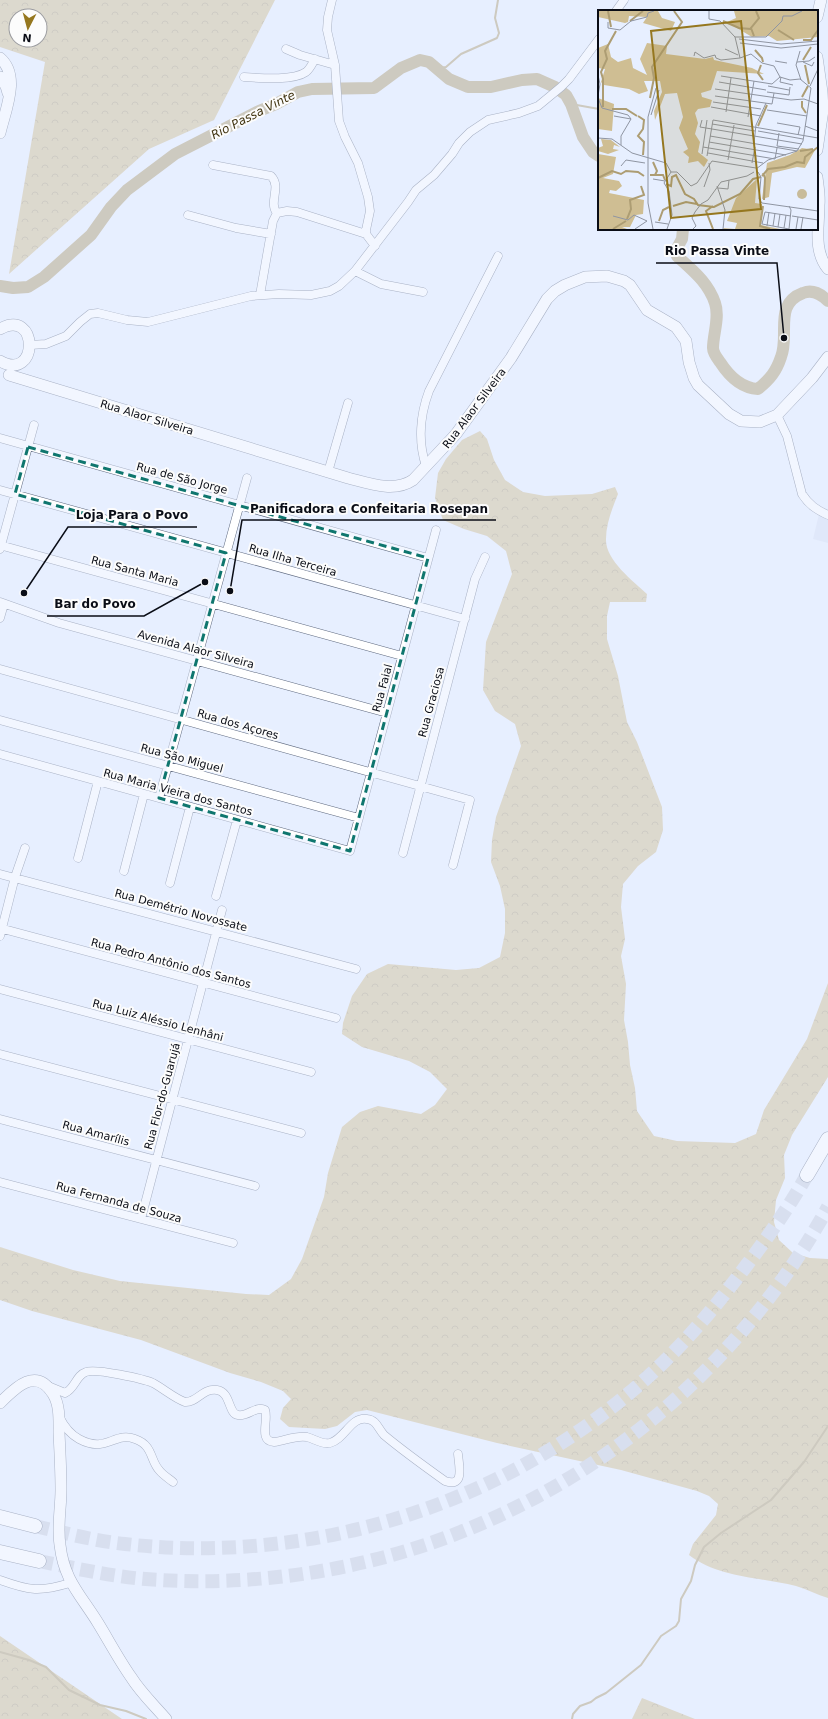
<svg xmlns="http://www.w3.org/2000/svg" width="828" height="1719" font-family="'DejaVu Sans',sans-serif">
<defs>
<pattern id="forest-crowns" width="20" height="18" patternUnits="userSpaceOnUse"><rect width="20" height="18" fill="#cfbe93"/><path d="M2 6a3 3 0 1 1 6 0M12 15a3 3 0 1 1 6 0" fill="none" stroke="#b0a27e"/></pattern>
</defs>
<rect width="100%" height="100%" fill="#e7efff"/>
<path fill="#d8e1f4" d="M 819,514 L 828,518 L 828,543 L 813,539 Z"/>
<path fill="url(#forest-crowns)" fill-rule="evenodd" d="M 0,0 L 275,0 L 214,120 L 149,149 L 9,274 L 45,62 L 0,47 ZM 16,16 L 40,16 L 40,40 L 16,40 Z
M 480,431 L 487,439 L 494,460 L 505,480 L 523,492 L 545,496 L 592,494 L 615,487 L 618,494 C 612,509 606,524 606,539 C 605,560 633,581 647,594 L 646,602 L 610,602 L 607,616 L 607,639 L 618,676 L 627,722 L 637,742 L 662,807 L 663,830 L 656,852 L 638,866 L 623,884 L 621,907 L 625,939 L 621,956 L 626,984 L 624,1020 L 628,1042 L 630,1065 L 635,1088 L 637,1111 L 654,1136 L 677,1141 L 735,1143 L 756,1134 L 764,1110 L 807,1039 L 828,983 L 828,1077 L 792,1135 L 784,1155 L 785,1178 L 776,1200 L 774,1222 L 779,1240 L 793,1253 L 810,1258 L 828,1259 L 828,1598 C 817,1595 807,1589 796,1586 C 760,1577 719,1578 689,1555 L 693,1544 L 716,1515 L 718,1504 L 709,1496 L 697,1491 L 621,1470 L 497,1443 L 367,1410 L 355,1412 L 337,1426 L 325,1429 L 289,1427 L 280,1419 L 283,1408 L 291,1399 L 283,1391 L 261,1382 L 230,1373 L 141,1340 L 32,1311 L 0,1300 L 0,1247 L 73,1270 L 120,1281 L 246,1294 L 269,1295 L 291,1279 L 302,1259 L 324,1197 L 328,1173 L 342,1127 L 360,1112 L 378,1106 L 421,1114 L 435,1105 L 447,1089 L 430,1072 L 409,1061 L 362,1047 L 342,1034 L 343,1023 L 352,996 L 367,974 L 388,964 L 456,970 L 479,968 L 500,957 L 505,933 L 505,909 L 500,886 L 491,862 L 492,840 L 496,817 L 521,746 L 515,724 L 495,711 L 483,690 L 486,642 L 512,574 L 506,551 L 487,536 L 464,529 L 443,520 L 435,498 L 438,473 L 446,459 L 462,440 Z
M 0,1636 L 122,1719 L 0,1719 Z
M 642,1698 L 695,1719 L 632,1719 Z"/>
<g fill="none" stroke-linecap="round" stroke-linejoin="round">
<path stroke="#ad9d73" stroke-width="2" d="M 435,68 L 440,68 L 446,67 L 461,54 L 497,38 L 499,33 L 495,18 L 498,0
M 571,104 L 599,109
M 0,1652 L 29,1660 L 46,1667 L 69,1690 L 100,1705 L 126,1711 L 146,1719
M 572,1719 L 573,1714 L 580,1706 L 591,1702 L 596,1698 L 606,1693 L 641,1665 L 661,1636 L 676,1626 L 679,1621 L 681,1599 L 691,1581 L 695,1565 L 704,1547 L 721,1533 L 771,1500 L 804,1462 L 828,1426"/>
<path stroke="#ad9d73" stroke-width="12" d="M 683,229 L 682,239 L 676,250 L 677,256 C 692,270 708,282 715,303 C 720,317 713,334 713,348 C 713,353 717,358 720,362 C 729,376 741,388 758,389 C 770,379 776,372 781,357 C 790,335 773,304 803,293 C 813,289 821,294 828,301
M 0,286 L 13,288 L 28,287 L 44,277 L 91,235 L 111,207 L 127,190 L 175,154 L 259,111 L 276,104 L 298,92 L 312,89 L 374,88 L 401,68 L 420,60 L 429,62 L 449,79 L 468,87 L 491,87 L 522,80 L 537,79 L 555,87 L 566,95 L 571,104 L 583,137 L 593,152 L 599,156"/>
<path stroke="#c6cddc" stroke-width="14" stroke-dasharray="14 7" stroke-linecap="butt" d="M 35,1526 C 65,1533 95,1541 125,1544 C 311,1565 501,1506 641,1383 C 681,1348 714,1309 746,1266 C 768,1237 789,1207 807,1175
M 39,1561 C 79,1569 118,1578 159,1580 C 438,1596 694,1450 828,1207"/>
<defs>
<path id="street" d="M 332,0 L 328,17 L 327,30 L 335,65 L 339,121 L 345,137 L 358,163 L 368,197 L 370,211 L 366,230 L 366,234 L 375,246
M 616,11 L 624,0
M 286,49 L 300,55 L 335,65
M 244,77 C 260,78 293,81 306,72 C 310,69 312,64 315,59
M 213,165 L 271,176 C 282,187 268,202 277,213
M 188,215 L 236,228 L 271,234
M 355,271 L 381,284 L 423,292
M 260,295 L 273,221 L 277,213 L 287,211 L 297,212 L 366,234
M 30,345 L 46,344 L 66,336 L 80,322 L 90,314 L 98,313 L 127,320 L 148,322 L 251,296 L 279,294 L 311,295 L 330,291 L 339,286 L 355,271 L 408,202 L 416,190 L 434,175 L 452,154 L 459,143 L 470,132 L 488,120 L 519,113 L 538,106 L 561,87 L 569,79 L 599,39
M 777,415 L 787,436 L 802,494 C 809,505 817,510 828,515
M 0,438 L 428,558
M 426,466 C 418,442 420,415 429,391 L 498,256
M 328,472 L 348,403
M 0,490 L 465,619
M 0,545 L 402,656
M 0,549 L 34,425
M 0,602 L 59,623 L 387,713
M 0,618 L 4,604
M 0,669 L 470,800 L 453,865
M 0,720 L 359,818
M 0,754 L 350,851 L 436,530
M 159,798 L 247,478
M 403,853 L 475,579 L 485,557
M 78,858 L 98,781
M 124,871 L 144,794
M 0,874 L 356,969
M 170,883 L 190,807
M 216,896 L 237,820
M 0,928 L 336,1018
M 0,936 L 15,877 L 25,848
M 0,989 L 311,1072
M 0,1054 L 301,1133
M 0,1119 L 255,1186
M 0,1182 L 233,1243
M 141,1219 L 222,910
M 48,1386 L 65,1393 C 75,1389 76,1375 86,1372 C 95,1368 144,1379 153,1383 C 164,1389 174,1398 185,1402 C 197,1403 202,1388 217,1390 C 231,1392 228,1414 238,1415 C 248,1417 256,1405 265,1410 C 269,1420 258,1441 274,1442 C 285,1441 295,1435 307,1437 C 315,1439 322,1445 330,1443 C 345,1439 351,1416 367,1419 C 377,1420 378,1429 384,1435 C 403,1451 424,1466 445,1481 C 465,1488 459,1466 458,1454
M 60,1418 C 65,1428 70,1434 79,1439 C 107,1454 114,1431 135,1439 C 153,1445 150,1460 159,1470 C 163,1475 168,1478 173,1482
M 0,1580 C 30,1591 40,1592 70,1583"/>
<path id="secondary" d="M 817,17 L 821,0
M 817,57 L 822,92 L 823,110 L 817,150
M 0,58 C 21,76 5,111 0,133
M 0,77 L 6,86 L 8,93
M 817,177 C 818,186 820,196 819,205 C 819,226 813,251 828,269
M 0,329 C 39,307 39,383 0,361
M 9,375 L 348,478 C 368,483 394,493 413,480 L 456,434 L 511,358 L 547,299 L 555,291 L 565,285 L 585,277 L 607,276 L 624,281 L 630,285 L 647,310 L 676,327 L 686,341 L 689,362 L 694,378 L 698,385 L 729,414 L 741,421 L 760,422 L 777,415 L 812,378 L 828,357
M 0,1403 C 15,1388 36,1366 53,1394 C 60,1405 59,1420 59,1433 C 60,1452 61,1471 61,1490 C 61,1508 57,1527 60,1545 C 64,1580 80,1594 98,1623 C 109,1641 119,1660 131,1677 C 141,1693 154,1705 166,1719"/>
<path id="highway" d="M 807,1175 L 828,1139
M 0,1517 L 35,1526
M 0,1552 L 39,1561"/>
</defs>
<use href="#street" stroke="#5f6a80" stroke-width="9"/>
<use href="#secondary" stroke="#5f6a80" stroke-width="12"/>
<use href="#highway" stroke="#5f6a80" stroke-width="15"/>
<use href="#street" stroke="#fff" stroke-width="8"/>
<use href="#secondary" stroke="#fff" stroke-width="11"/>
<use href="#highway" stroke="#fff" stroke-width="14"/>
</g>
<path d="M0 0H828V1719H0ZM 28,447 L 428,558 L 350,851 L 159,798 L 226,553 L 15,494 Z" fill="#e7efff" fill-opacity=".55" fill-rule="evenodd"/>
<path fill="none" stroke="#0f766e" stroke-width="3" stroke-dasharray="8 5" stroke-linejoin="round" d="M 28,447 L 428,558 L 350,851 L 159,798 L 226,553 L 15,494 Z"/>
<g text-anchor="middle" stroke-width="4" stroke-linejoin="round" paint-order="stroke">
<g font-size="11" fill="#0a0d16" stroke="#fcfcfc">
<text transform="translate(474 408) rotate(-53)" y="4">Rua Alaor Silveira</text>
<text transform="translate(147 417) rotate(17)" y="4">Rua Alaor Silveira</text>
<text transform="translate(182 478) rotate(15)" y="4">Rua de São Jorge</text>
<text transform="translate(293 560) rotate(16)" y="4">Rua Ilha Terceira</text>
<text transform="translate(135 571) rotate(15)" y="4">Rua Santa Maria</text>
<text transform="translate(196 649) rotate(15)" y="4">Avenida Alaor Silveira</text>
<text transform="translate(382 688) rotate(-75)" y="4">Rua Faial</text>
<text transform="translate(431 702) rotate(-75)" y="4">Rua Graciosa</text>
<text transform="translate(238 724) rotate(16)" y="4">Rua dos Açores</text>
<text transform="translate(182 758) rotate(15)" y="4">Rua São Miguel</text>
<text transform="translate(178 792) rotate(15)" y="4">Rua Maria Vieira dos Santos</text>
<text transform="translate(181 910) rotate(15)" y="4">Rua Demétrio Novossate</text>
<text transform="translate(171 963) rotate(15)" y="4">Rua Pedro Antônio dos Santos</text>
<text transform="translate(158 1020) rotate(15)" y="4">Rua Luiz Aléssio Lenhâni</text>
<text transform="translate(162 1096) rotate(-75)" y="4">Rua Flor-do-Guarujá</text>
<text transform="translate(96 1133) rotate(15)" y="4">Rua Amarílis</text>
<text transform="translate(119 1202) rotate(15)" y="4">Rua Fernanda de Souza</text>
</g>
<g font-size="12" font-style="italic" fill="#423512" stroke="#fcfcfc">
<text transform="translate(253 115) rotate(-27)" y="4">Rio Passa Vinte</text>
</g>
</g>
<g transform="translate(598 10)">
<rect width="220" height="220" fill="#e7efff"/>
<path d="M199 184a5 5 0 1 1 10 0a5 5 0 1 1-10 0Z" fill="#c8bb9a"/>
<path d="M 0,1 L 60,1 L 64,8 L 77,12 L 73,21 L 45,13 L 49,7 L 31,6 L 30,12 L 27,13 L 0,7 ZM 136,1 L 220,1 L 220,27 L 179,31 L 171,26 L 154,27 L 129,12 L 138,8 ZM 49,33 L 69,36 L 68,44 L 107,49 L 115,47 L 116,50 L 154,58 L 166,64 L 119,61 L 113,80 L 103,83 L 104,87 L 114,90 L 112,97 L 100,99 L 97,103 L 100,113 L 97,124 L 102,132 L 100,142 L 110,150 L 106,157 L 100,151 L 90,153 L 91,147 L 85,142 L 90,139 L 81,118 L 85,107 L 79,83 L 67,84 L 57,110 L 56,101 L 64,82 L 62,71 L 46,71 L 50,81 L 41,84 L 31,79 L 6,75 L 3,72 L 7,59 L 0,58 L 0,38 L 10,34 L 13,47 L 20,52 L 33,48 L 35,58 L 49,65 L 42,49 ZM 0,88 L 16,94 L 14,121 L 0,119 ZM 3,129 L 13,130 L 22,137 L 16,135 L 15,139 L 21,140 L 10,144 L 0,141 L 0,138 L 5,136 ZM 204,138 L 217,140 L 207,158 L 199,157 L 174,163 L 171,187 L 164,189 L 169,153 L 192,145 ZM 0,144 L 18,147 L 15,164 L 5,168 L 21,171 L 24,176 L 18,181 L 12,180 L 11,183 L 46,190 L 45,204 L 38,205 L 32,217 L 24,217 L 29,219 L 0,219 ZM 159,169 L 157,193 L 164,194 L 163,215 L 182,219 L 126,219 L 125,218 L 137,219 L 139,213 L 129,211 L 138,188 Z" fill="#cfbe93"/>
<path fill="none" stroke="#ad9d73" stroke-width="2" d="M 10,1 L 13,17M 32,11 L 45,1M 125,11 L 141,18 L 153,19M 180,20 L 196,30M 156,26 L 153,18 L 161,8 L 158,1M 205,30 L 213,30 L 220,20M 157,40 L 164,48 L 165,52M 205,50 L 213,37M 163,55 L 160,63 L 165,70M 207,55 L 211,74M 204,87 L 210,76M 52,88 L 56,68 L 54,57 L 84,12 L 76,1M 204,91 L 204,97 L 208,103M 5,97 L 5,69 L 3,62 L 9,49 L 7,41 L 18,21M 14,99 L 28,99 L 39,106M 40,106 L 46,110 L 45,119 L 40,126 L 46,132 L 45,145M 160,116 L 169,95M 202,141 L 215,139M 165,163 L 167,168 L 166,190M 52,165 L 57,165 L 59,161 L 55,152M 57,165 L 65,165 L 67,170M 164,166 L 170,159 L 187,157 L 199,152 L 206,153 L 207,147 L 220,137M 0,168 L 14,161 L 23,164 L 28,161 L 40,162 L 46,166M 68,174 L 73,176 L 74,167 L 78,165 L 87,184 L 96,189 L 100,195 L 116,197 L 142,184 L 155,169 L 163,167M 75,196 L 88,192 L 99,194M 115,196 L 108,201 L 115,219M 165,196 L 162,216 L 172,219M 29,209 L 33,199 L 32,190 L 46,185 L 43,176M 61,211 L 65,200 L 71,197M 15,219 L 28,211"/>
<path fill="none" stroke="#8f95a2" stroke-width="1" d="M 111,1 L 111,9 L 122,11 L 137,27 L 142,48 L 153,44 L 164,53 L 176,56 L 182,67M 10,12 L 10,18 L 22,20 L 33,11 L 49,7 L 50,3 L 56,1M 137,27 L 168,27 L 184,11 L 185,6 L 194,6 L 204,1M 141,29 L 183,34 L 220,31M 142,33 L 183,38 L 220,34M 127,39 L 140,45M 202,41 L 198,55 L 203,70M 96,46 L 97,42 L 106,48 L 117,45 L 118,48 L 123,50 L 142,48M 177,51 L 189,53M 199,52 L 211,51 L 217,47M 205,52 L 214,56 L 216,52M 0,65 L 2,74 L 0,86M 123,66 L 174,74 L 182,67M 183,67 L 182,72 L 195,75M 121,72 L 168,80M 170,76 L 191,80M 212,76 L 220,59M 117,79 L 193,90 L 206,89 L 220,94M 169,82 L 191,85 L 192,77M 117,86 L 174,94 L 176,83M 0,88 L 4,98 L 30,105 L 33,109M 115,92 L 163,99M 113,97 L 163,106M 169,100 L 209,106M 128,102 L 133,68M 53,105 L 61,80M 16,106 L 33,109M 150,107 L 156,71M 104,110 L 102,117 L 204,134M 179,113 L 202,117 L 200,125M 114,114 L 157,121M 207,116 L 220,121M 160,121 L 205,129M 181,123 L 179,136 L 201,139M 112,126 L 199,141M 0,128 L 14,129 L 34,143 L 68,153 L 73,162M 111,132 L 188,145M 156,133 L 158,115 L 168,93M 23,135 L 23,126 L 33,109M 105,137 L 177,149 L 179,138M 110,143 L 165,153M 104,144 L 109,110M 109,146 L 115,110 L 220,128M 130,150 L 136,115M 154,153 L 157,137M 23,156 L 28,150 L 47,153M 158,159 L 170,150 L 199,141 L 205,131 L 213,78 L 202,69 L 192,70 L 182,67M 73,162 L 79,162 L 93,176 L 99,173 L 114,151 L 158,158M 160,162 L 163,167 L 161,189M 55,169 L 67,171M 119,176 L 127,200 L 125,219M 106,177 L 112,160 L 111,153M 120,178 L 130,179 L 131,170M 161,189 L 164,193 L 220,201M 15,206 L 30,210 L 36,205 L 49,211M 194,206 L 220,210M 57,212 L 70,214M 169,216 L 171,202M 175,216 L 177,203M 180,217 L 182,204M 186,218 L 188,205M 37,219 L 49,211M 55,219 L 50,193 L 50,107 L 58,78M 69,219 L 74,205 L 71,181 L 66,173 L 73,162M 95,219 L 98,216 L 94,208 L 97,202 L 103,194 L 110,190 L 123,172 L 149,166 L 156,162M 191,219 L 164,214 L 167,202 L 193,206M 191,219 L 193,200 L 191,196M 198,219 L 200,207M 203,219 L 205,207"/>
<path fill="#95771f" fill-opacity="0.15" stroke="#95771f" stroke-width="2" d="M 143,11 L 163,199 L 73,208 L 53,21 Z"/>
<rect width="220" height="220" fill="none" stroke="#0a0d16" stroke-width="2"/>
</g>
<path fill="none" stroke="#0a0d16" stroke-width="1.5" d="M784 338L777 263H656M230 591L242 520H496M24 593L68 527H197M205 582L144 616H47"/>
<g fill="#0a0d16" stroke="#fcfcfc" stroke-width="1.5">
<circle cx="784" cy="338" r="4"/>
<circle cx="230" cy="591" r="4"/>
<circle cx="24" cy="593" r="4"/>
<circle cx="205" cy="582" r="4"/>
</g>
<g font-size="12" text-anchor="middle" font-weight="bold" fill="#0a0d16" stroke="#fcfcfc" stroke-width="4" stroke-linejoin="round" paint-order="stroke">
<text x="717" y="255">Rio Passa Vinte</text>
<text x="369" y="513">Panificadora e Confeitaria Rosepan</text>
<text x="132" y="519">Loja Para o Povo</text>
<text x="95" y="608">Bar do Povo</text>
</g>
<g transform="translate(28 28) rotate(186)"><circle r="19" fill="#fcfcfc" stroke="#9b9ca0"/>
<path d="M0-3L7 15L0 10L-7 15Z" fill="#95771f"/>
<text y="-6" font-size="11" font-weight="bold" text-anchor="middle" fill="#0a0d16">N</text>
</g>
</svg>
